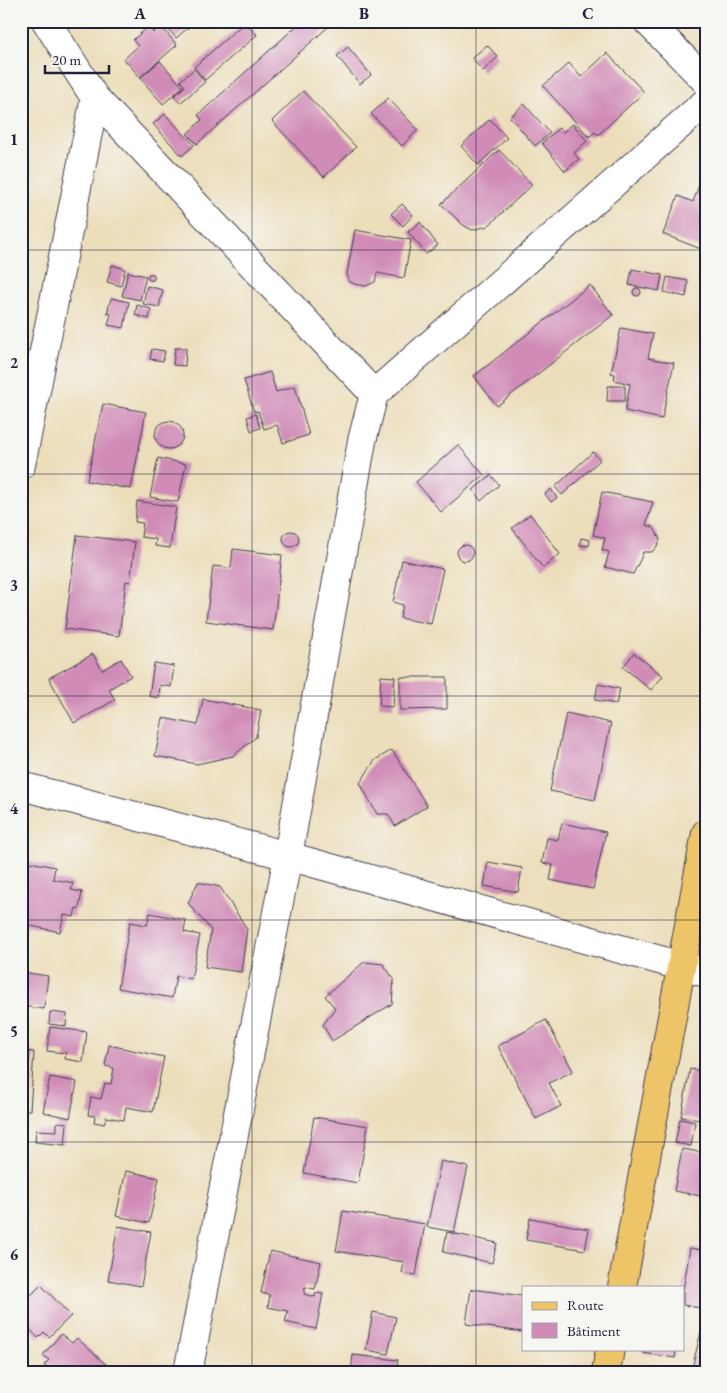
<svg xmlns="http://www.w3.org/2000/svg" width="727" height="1393" font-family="'EB Garamond',serif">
<rect width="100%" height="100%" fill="#f6f6f2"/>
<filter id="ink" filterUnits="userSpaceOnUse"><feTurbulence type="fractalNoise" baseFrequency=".02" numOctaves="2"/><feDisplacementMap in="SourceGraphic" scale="10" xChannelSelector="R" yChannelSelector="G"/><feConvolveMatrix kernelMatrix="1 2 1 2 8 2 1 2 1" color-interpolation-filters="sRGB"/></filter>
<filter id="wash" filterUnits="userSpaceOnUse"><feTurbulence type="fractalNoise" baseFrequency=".0096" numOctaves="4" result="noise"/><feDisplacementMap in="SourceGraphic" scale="20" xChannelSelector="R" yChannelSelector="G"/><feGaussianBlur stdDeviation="1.12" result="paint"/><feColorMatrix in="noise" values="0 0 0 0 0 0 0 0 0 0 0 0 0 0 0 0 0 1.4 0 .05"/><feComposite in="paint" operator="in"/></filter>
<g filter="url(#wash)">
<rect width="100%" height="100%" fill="#ecdebb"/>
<g id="blocks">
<path fill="#d08cb7" d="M 165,21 L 196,21 L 176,38 L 163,23 Z
M 302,21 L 323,21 L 328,27 L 197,144 L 187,134 L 202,120 L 198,115 Z
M 245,22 L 257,35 L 205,80 L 194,67 Z
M 161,26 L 177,45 L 140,77 L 124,59 L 138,46 L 133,40 L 148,27 L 153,33 Z
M 487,45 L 498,57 L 483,71 L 472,58 Z
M 348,47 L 371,75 L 360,84 L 337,56 Z
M 607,53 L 644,92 L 598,135 L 595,132 L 589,137 L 543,86 L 569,63 L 581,77 Z
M 160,61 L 183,87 L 163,104 L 140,78 Z
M 194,69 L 205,82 L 180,103 L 174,96 L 185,86 L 180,81 Z
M 303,91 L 356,147 L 324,177 L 272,121 Z
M 388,98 L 418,130 L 402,146 L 371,114 Z
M 524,104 L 550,133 L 535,146 L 510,117 Z
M 165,114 L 194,145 L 182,156 L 153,124 Z
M 490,119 L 507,138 L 478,165 L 461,146 Z
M 573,124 L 587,141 L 574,153 L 579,159 L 565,171 L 542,143 L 559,128 L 563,132 Z
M 499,150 L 532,185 L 488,226 L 472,230 L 463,225 L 441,204 Z
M 699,185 L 706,188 L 706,251 L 663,234 L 678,196 L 693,202 Z
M 402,204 L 413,215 L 403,226 L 391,214 Z
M 420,222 L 438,245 L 426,254 L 408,232 Z
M 355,230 L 411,240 L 404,278 L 377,273 L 375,282 L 366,286 L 354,284 L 349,281 L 347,274 Z
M 112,265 L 125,269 L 121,286 L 107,282 Z
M 632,269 L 662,275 L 659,291 L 629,285 Z
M 128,272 L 146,276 L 140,300 L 122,296 Z
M147.5 277a3.5 3.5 0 1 1 7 0a3.5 3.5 0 1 1-7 0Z
M 667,277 L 688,281 L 686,297 L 664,292 Z
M 590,285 L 613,315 L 497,406 L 474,376 Z
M 147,286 L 163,290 L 159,307 L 143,304 Z
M633 292a4 4 0 1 1 8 0a4 4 0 1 1-8 0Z
M 111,298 L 129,302 L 124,328 L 108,325 L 111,314 L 107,313 Z
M 137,305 L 151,309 L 149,319 L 135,315 Z
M 621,328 L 653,334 L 648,358 L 674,363 L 662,419 L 625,411 L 630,384 L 614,380 L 615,374 L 611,373 Z
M 175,348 L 186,348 L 185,366 L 173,365 Z
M 152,349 L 165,351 L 163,361 L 150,359 Z
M 270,372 L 276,392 L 295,386 L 309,435 L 283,443 L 277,425 L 264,429 L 258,411 L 254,412 L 244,380 Z
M 608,386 L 625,386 L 625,401 L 607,401 Z
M 103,404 L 146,412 L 131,489 L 87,481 Z
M 256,414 L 260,428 L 251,431 L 247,417 Z
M155 435a14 14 0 1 1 28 0a14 14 0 1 1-28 0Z
M 458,445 L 484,475 L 441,512 L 416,482 Z
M 593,452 L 600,460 L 562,495 L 555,487 Z
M 158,458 L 186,464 L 178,502 L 150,497 Z
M 491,475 L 499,485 L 481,501 L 473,490 Z
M 551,489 L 557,498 L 551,502 L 545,494 Z
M 602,492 L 653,502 L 646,525 L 653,527 L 657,533 L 660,540 L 657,546 L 652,552 L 643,552 L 641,558 L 633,574 L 605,567 L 609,552 L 602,550 L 605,538 L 593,535 Z
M 137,501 L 176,507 L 170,548 L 155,546 L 156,539 L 141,537 L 143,523 L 135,522 Z
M 530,514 L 560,554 L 543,568 L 512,528 Z
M283 539a8 8 0 1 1 16 0a8 8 0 1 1-16 0Z
M 77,535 L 135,542 L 130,582 L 126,581 L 119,636 L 65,629 Z
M 581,538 L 590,540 L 589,546 L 580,545 Z
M457 553a8 8 0 1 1 16 0a8 8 0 1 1-16 0Z
M 233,549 L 282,555 L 273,630 L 206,621 L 213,566 L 231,568 Z
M 402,560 L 443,569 L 431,624 L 400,618 L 403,605 L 393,602 Z
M 634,653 L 663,676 L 651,690 L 623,667 Z
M 93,654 L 102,670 L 121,659 L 131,676 L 109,689 L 115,700 L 74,723 L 49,678 Z
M 154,663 L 174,666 L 171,687 L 160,685 L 159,698 L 149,696 Z
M 381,676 L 395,677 L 393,707 L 379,706 Z
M 400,677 L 447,677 L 447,709 L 400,710 Z
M 598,684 L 620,689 L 616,704 L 595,700 Z
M 203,699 L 261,710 L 256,737 L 233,756 L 197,764 L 155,756 L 163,718 L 198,725 Z
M 566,713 L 611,723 L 595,800 L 550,791 Z
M 392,750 L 427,806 L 395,826 L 388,814 L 377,814 L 360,783 L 375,760 Z
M 562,823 L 606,832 L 593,889 L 550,880 L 553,865 L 542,863 L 547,838 L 558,840 Z
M 24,861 L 55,867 L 53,879 L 73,883 L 71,890 L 82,892 L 79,909 L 76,908 L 74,917 L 64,915 L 60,932 L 26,925 L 22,943 L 21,867 L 23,867 Z
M 488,862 L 522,868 L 518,892 L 484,886 Z
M 198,882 L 220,887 L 247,929 L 241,972 L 205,967 L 211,930 L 188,903 Z
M 150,913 L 186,920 L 184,932 L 200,935 L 191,979 L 176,976 L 172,998 L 118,988 L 130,922 L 147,925 Z
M 364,962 L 383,964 L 394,979 L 392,1004 L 332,1041 L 323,1025 L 335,1008 L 325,996 Z
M 21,972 L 48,976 L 44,1009 L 21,1006 Z
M 50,1012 L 67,1014 L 66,1026 L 49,1024 Z
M 546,1020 L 573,1071 L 549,1083 L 561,1106 L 536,1119 L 498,1046 Z
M 50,1027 L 87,1032 L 83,1062 L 65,1059 L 66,1053 L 47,1051 Z
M 109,1045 L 164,1057 L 153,1112 L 126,1107 L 124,1120 L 106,1117 L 104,1124 L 94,1122 L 95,1116 L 88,1115 L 91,1097 L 101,1099 L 105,1083 L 111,1084 L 114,1068 L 105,1066 Z
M 21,1051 L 34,1052 L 30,1110 L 21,1110 Z
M 690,1069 L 706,1072 L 706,1121 L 681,1117 Z
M 50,1077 L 77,1082 L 70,1118 L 43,1112 Z
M 314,1117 L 368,1126 L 358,1183 L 304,1173 Z
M 680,1119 L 695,1122 L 691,1146 L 675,1143 Z
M 57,1122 L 67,1123 L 65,1145 L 35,1142 L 36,1130 L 57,1131 Z
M 682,1149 L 706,1153 L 706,1197 L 674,1191 Z
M 441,1161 L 468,1167 L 454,1232 L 427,1227 Z
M 126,1171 L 159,1178 L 149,1223 L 116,1216 Z
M 343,1211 L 425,1224 L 416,1275 L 402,1273 L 404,1262 L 336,1251 Z
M 530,1218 L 589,1229 L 585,1250 L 526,1240 Z
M 118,1226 L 151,1232 L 141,1286 L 108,1280 Z
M 447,1232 L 497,1243 L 492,1263 L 443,1252 Z
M 690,1248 L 706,1251 L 706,1309 L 683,1305 L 683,1291 Z
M 270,1251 L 321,1262 L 315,1289 L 305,1287 L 304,1294 L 315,1297 L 316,1293 L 323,1294 L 316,1329 L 285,1322 L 288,1311 L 268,1307 L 270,1295 L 261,1293 Z
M 41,1285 L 71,1316 L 49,1337 L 44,1332 L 38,1338 L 24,1323 L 30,1318 L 21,1308 L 21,1305 Z
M 471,1289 L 523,1296 L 523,1332 L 466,1324 Z
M 373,1312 L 396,1317 L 388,1354 L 366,1350 Z
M 701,1332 L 706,1333 L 706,1372 L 691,1372 Z
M 61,1334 L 72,1343 L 77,1338 L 112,1370 L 111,1372 L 52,1372 L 44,1365 L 49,1360 L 43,1355 Z
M 643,1349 L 676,1349 L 675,1358 L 643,1353 Z
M 353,1355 L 398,1360 L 396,1372 L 351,1372 Z"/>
</g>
</g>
<g filter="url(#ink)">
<use href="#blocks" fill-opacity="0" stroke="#403e4e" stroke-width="1"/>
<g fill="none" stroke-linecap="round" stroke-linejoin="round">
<defs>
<path id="minor" d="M 46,21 L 95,98 L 374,394
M 647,21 L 706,81
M 21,465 L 95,98
M 21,786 L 288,856 L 706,973
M 188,1372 L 288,856 L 362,441 L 374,394 L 706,102"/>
<path id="major" d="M 622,1287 L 706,833
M 606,1372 L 610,1349"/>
</defs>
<use href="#minor" stroke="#403e4e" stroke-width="30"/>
<use href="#major" stroke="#403e4e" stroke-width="30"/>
<use href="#minor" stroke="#fff" stroke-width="28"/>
<use href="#major" stroke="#eec469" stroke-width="28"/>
</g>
</g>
<path fill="none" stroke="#22223b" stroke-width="1" stroke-opacity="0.55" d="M 252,21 L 252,1372M 476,21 L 476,1372M 21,250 L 706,250M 21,474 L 706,474M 21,696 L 706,696M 21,920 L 706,920M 21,1142 L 706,1142"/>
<rect width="727" height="1393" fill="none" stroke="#f6f6f2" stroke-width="55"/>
<rect x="522" y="1286" width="162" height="65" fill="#f6f6f2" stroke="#a1a1a9"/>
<rect x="532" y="1302" width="25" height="8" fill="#eec469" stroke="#a1a1a9"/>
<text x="567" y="1310" font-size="15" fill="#22223b">Route</text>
<rect x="532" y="1323" width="25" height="15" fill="#d08cb7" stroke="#a1a1a9"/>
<text x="567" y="1336" font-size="15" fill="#22223b">Bâtiment</text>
<path d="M45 65v8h64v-8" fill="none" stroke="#22223b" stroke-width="2.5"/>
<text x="52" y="65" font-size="15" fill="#22223b" stroke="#f6f6f2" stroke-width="4" paint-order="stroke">20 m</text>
<rect x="28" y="28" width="672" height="1338" fill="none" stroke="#22223b" stroke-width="2"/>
<g font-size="16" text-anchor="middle" font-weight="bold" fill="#22223b">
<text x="140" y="19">A</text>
<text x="364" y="19">B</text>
<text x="588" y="19">C</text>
<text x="14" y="145">1</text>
<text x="14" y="368">2</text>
<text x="14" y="591">3</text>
<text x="14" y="814">4</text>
<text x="14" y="1037">5</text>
<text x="14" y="1260">6</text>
</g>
</svg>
